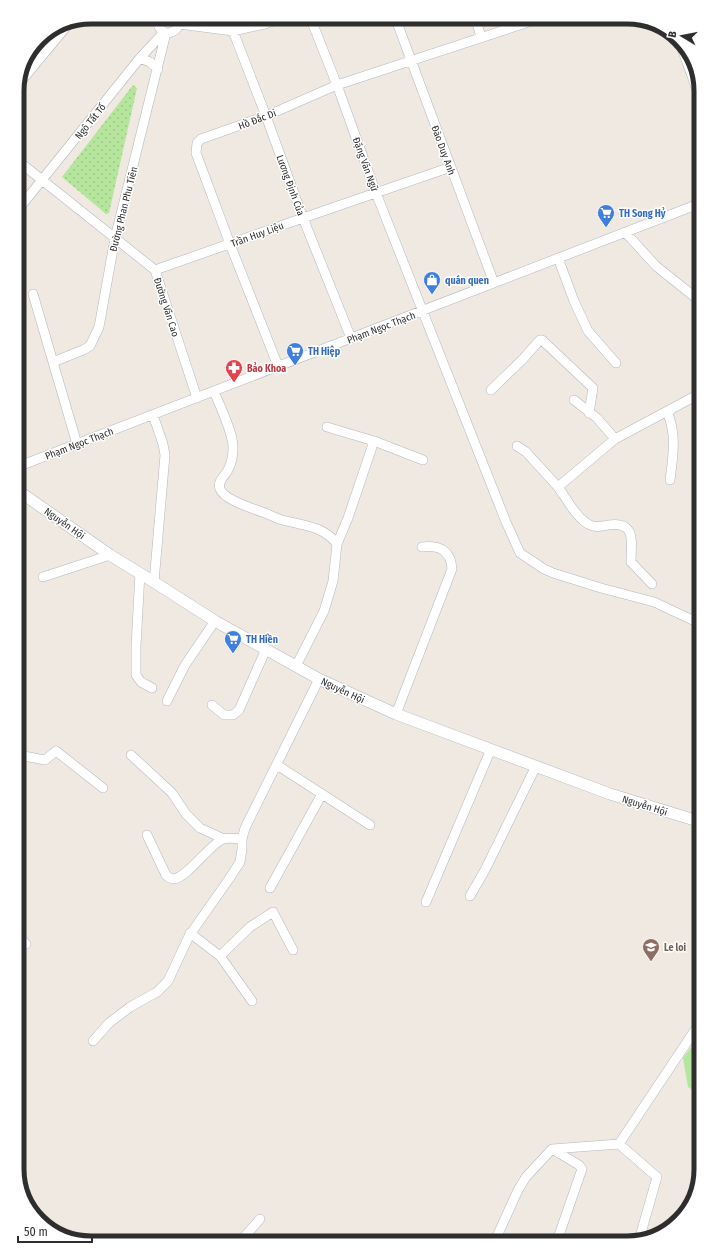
<svg xmlns="http://www.w3.org/2000/svg" width="718" height="1260" font-family="'Fira Sans Condensed',sans-serif">
<defs>
<pattern id="park-dots" width="8" height="8" patternUnits="userSpaceOnUse"><rect width="8" height="8" fill="#b6e59e"/><path d="M2 2h.1M6 6h.1" fill="none" stroke="#9dc588" stroke-width="1.8" stroke-linecap="round"/></pattern>
</defs>
<rect width="100%" height="100%" fill="#efe9e1"/>
<path fill="#b6e59e" d="M 701,1034 L 701,1095 L 688,1087 L 683,1058 Z"/>
<path fill="url(#park-dots)" d="M 214,17 L 267,17 L 243,25 L 213,20 Z
M 133,85 L 137,88 L 109,213 L 106,214 L 62,177 Z"/>
<g fill="none" stroke-linecap="round" stroke-linejoin="round">
<defs>
<path id="minor" d="M 159,17 C 156,24 159,30 166,33 C 176,33 181,26 178,17
M 310,17 L 337,85 L 376,193 L 506,522 L 520,553 L 544,569 L 553,573 L 601,588 L 654,602 L 701,624
M 395,17 L 494,283
M 475,17 L 481,37
M 179,24 L 233,31 L 265,24 L 283,17
M 233,31 L 266,116 L 303,218 L 351,338
M 680,43 L 701,101
M 140,58 L 150,62 L 158,69
M 18,85 L 71,21
M 17,160 L 155,270 L 197,398
M 17,211 L 140,58 L 164,32
M 625,232 L 656,266 L 701,302
M 558,258 L 574,301 L 588,331 L 616,363
M 155,270 L 303,218 L 451,167
M 33,294 L 77,444
M 53,362 L 83,350 L 90,346 L 99,327 L 115,238 L 166,33
M 278,366 L 230,244 L 196,153 L 197,143 L 201,139 L 266,116 L 337,85 L 544,17
M 491,390 L 523,359 L 538,342 L 540,340 L 542,340 L 593,388 L 589,413
M 214,391 C 220,407 234,434 233,449 C 233,456 231,464 228,470 C 225,476 217,481 220,489 C 224,500 252,508 262,512 C 269,514 275,518 282,520 C 302,525 324,526 337,544 L 333,581 L 324,611 L 296,666
M 574,400 L 597,418 L 615,439
M 153,415 L 163,444 L 165,455 L 154,582
M 327,427 L 374,441 L 423,460
M 517,446 L 526,452 L 558,487 L 615,439 L 701,393
M 17,467 L 701,203
M 670,480 C 673,458 677,433 667,412 L 671,410
M 558,487 C 566,498 577,519 590,525 C 596,528 602,526 608,525 C 637,521 631,542 631,562 L 652,584
M 337,544 L 348,518 L 374,441
M 140,573 L 136,646 L 136,675 L 141,682 L 152,688
M 43,577 L 110,555
M 167,701 L 185,665 L 215,621
M 212,705 L 224,715 L 233,715 L 239,710 L 266,649
M 396,714 L 452,569 C 451,550 439,545 422,547
M 131,755 L 172,793 L 186,814 L 200,828 L 224,839
M 17,756 C 27,755 36,759 45,760 L 56,751 L 103,788
M 277,765 L 370,825
M 17,834 C 21,827 24,822 17,815
M 147,835 L 166,875 C 168,877 171,879 174,879 C 189,876 208,846 223,839 C 228,837 236,839 242,839
M 270,888 L 322,794
M 470,896 L 485,870 L 536,766
M 426,902 L 491,749
M 190,933 L 220,956 L 252,1001
M 17,935 L 26,944
M 220,956 L 250,927 L 273,912 L 293,950
M 93,1041 L 109,1023 L 130,1007 L 157,992 L 168,981 L 189,936 L 229,879 L 240,862 L 242,849 L 242,839 L 245,828 L 319,679
M 619,1144 L 657,1177 L 639,1240
M 552,1149 L 579,1165 L 582,1169 L 557,1241
M 239,1243 L 260,1219
M 494,1243 L 518,1190 L 526,1177 L 552,1149 L 619,1144 L 701,1021"/>
<path id="tertiary" d="M 17,490 L 110,555 L 154,582 L 215,621 L 319,679 L 396,714 L 610,794 L 701,822"/>
</defs>
<use href="#minor" stroke="#b4b7c1" stroke-width="10"/>
<use href="#tertiary" stroke="#b4b7c1" stroke-width="12"/>
<use href="#minor" stroke="#fff" stroke-width="9"/>
<use href="#tertiary" stroke="#fff" stroke-width="11"/>
</g>
<defs>
<symbol id="supermarket-pin" viewBox="-11 -11 22 30"><path d="M0 17L-7.5 6A9.5 9.5 0 1 1 7.5 6Z" fill="#3f7fe0" stroke="#fff"/><path d="M-6-5.5h2.5l.6 2H6L4.5 2H-2.5L-4.4-4H-6ZM-1.5 3.2a1.3 1.3 0 1 0 .1 0ZM3 3.2a1.3 1.3 0 1 0 .1 0Z" fill="#fff"/></symbol>
<symbol id="shop-pin" viewBox="-11 -11 22 30"><path d="M0 17L-7.5 6A9.5 9.5 0 1 1 7.5 6Z" fill="#3f7fe0" stroke="#fff"/><path d="M-5-2.5h2.3a2.7 3.5 0 0 1 5.4 0H5L5.5 6h-11ZM-1.5-2.5h3a1.5 2.3 0 0 0-3 0Z" fill="#fff"/></symbol>
<symbol id="pharmacy-pin" viewBox="-11 -11 22 30"><path d="M0 17L-7.5 6A9.5 9.5 0 1 1 7.5 6Z" fill="#e0444e" stroke="#fff"/><path d="M-2-6h4v4h4v4h-4v4h-4v-4h-4v-4h4Z" fill="#fff"/></symbol>
<symbol id="school-pin" viewBox="-11 -11 22 30"><path d="M0 17L-7.5 6A9.5 9.5 0 1 1 7.5 6Z" fill="#8d6e63" stroke="#fff"/><path d="M0-5L7-2L0 1L-7-2ZM-4 1L0 2.5L4 1V4Q0 6-4 4Z" fill="#fff"/></symbol>
</defs>
<g fill-rule="evenodd">
<use href="#supermarket-pin" x="596" y="203" width="20" height="27"/>
<use href="#shop-pin" x="422" y="270" width="20" height="27"/>
<use href="#supermarket-pin" x="285" y="341" width="20" height="27"/>
<use href="#pharmacy-pin" x="224" y="358" width="20" height="27"/>
<use href="#supermarket-pin" x="223" y="629" width="20" height="27"/>
<use href="#school-pin" x="641" y="937" width="20" height="27"/>
</g>
<g text-anchor="middle" stroke-width="3" stroke-linejoin="round" paint-order="stroke">
<g font-size="10" fill="#2e2e2e" stroke="#fff">
<text transform="translate(257 119) rotate(-21)" y="4">Hồ Đắc Di</text>
<text transform="translate(90 121) rotate(-51)" y="4">Ngô Tất Tố</text>
<text transform="translate(444 150) rotate(70)" y="4">Đào Duy Anh</text>
<text transform="translate(366 164) rotate(70)" y="4">Đặng Văn Ngữ</text>
<text transform="translate(291 185) rotate(70)" y="4">Lương Định Của</text>
<text transform="translate(123 209) rotate(-76)" y="4">Đường Phan Phu Tiên</text>
<text transform="translate(257 234) rotate(-20)" y="4">Trần Huy Liệu</text>
<text transform="translate(167 307) rotate(72)" y="4">Đường Văn Cao</text>
<text transform="translate(381 327) rotate(-21)" y="4">Phạm Ngọc Thạch</text>
<text transform="translate(79 443) rotate(-21)" y="4">Phạm Ngọc Thạch</text>
<text transform="translate(65 523) rotate(35)" y="4">Nguyễn Hội</text>
<text transform="translate(343 690) rotate(25)" y="4">Nguyễn Hội</text>
<text transform="translate(645 805) rotate(17)" y="4">Nguyễn Hội</text>
</g>
<g font-size="10" font-weight="bold" fill="#366cbe" stroke="#fff" text-anchor="start">
<text x="619" y="217">TH Song Hỷ</text>
<text x="445" y="284">quán quen</text>
<text x="308" y="355">TH Hiệp</text>
<text x="246" y="643">TH Hiền</text>
</g>
<g font-size="10" font-weight="bold" fill="#be3a42" stroke="#fff" text-anchor="start">
<text x="247" y="372">Bảo Khoa</text>
</g>
<g font-size="10" font-weight="bold" fill="#785e54" stroke="#fff" text-anchor="start">
<text x="664" y="951">Le loi</text>
</g>
</g>
<path d="M0 0H718V1260H0ZM91 24H627A67 67 0 0 1 694 91V1169A67 67 0 0 1 627 1236H91A67 67 0 0 1 24 1169V91A67 67 0 0 1 91 24Z" fill="#fff" fill-rule="evenodd"/>
<path fill="none" stroke="#2e2e2e" stroke-width="5" d="M91 24H627A67 67 0 0 1 694 91V1169A67 67 0 0 1 627 1236H91A67 67 0 0 1 24 1169V91A67 67 0 0 1 91 24Z"/>
<g transform="translate(682 36) rotate(280)" stroke="#ffffff" stroke-width="3" paint-order="stroke">
<path d="M0-3L7 15L0 10L-7 15Z" fill="#2e2e2e"/>
<text y="-6" font-size="11" font-weight="bold" text-anchor="middle" fill="#2e2e2e">B</text>
</g>
<path d="M18 1236v6h74v-6" fill="none" stroke="#2e2e2e" stroke-width="2"/>
<text x="24" y="1236" font-size="12" fill="#2e2e2e" stroke="#ffffff" stroke-width="3" paint-order="stroke">50 m</text>
</svg>
